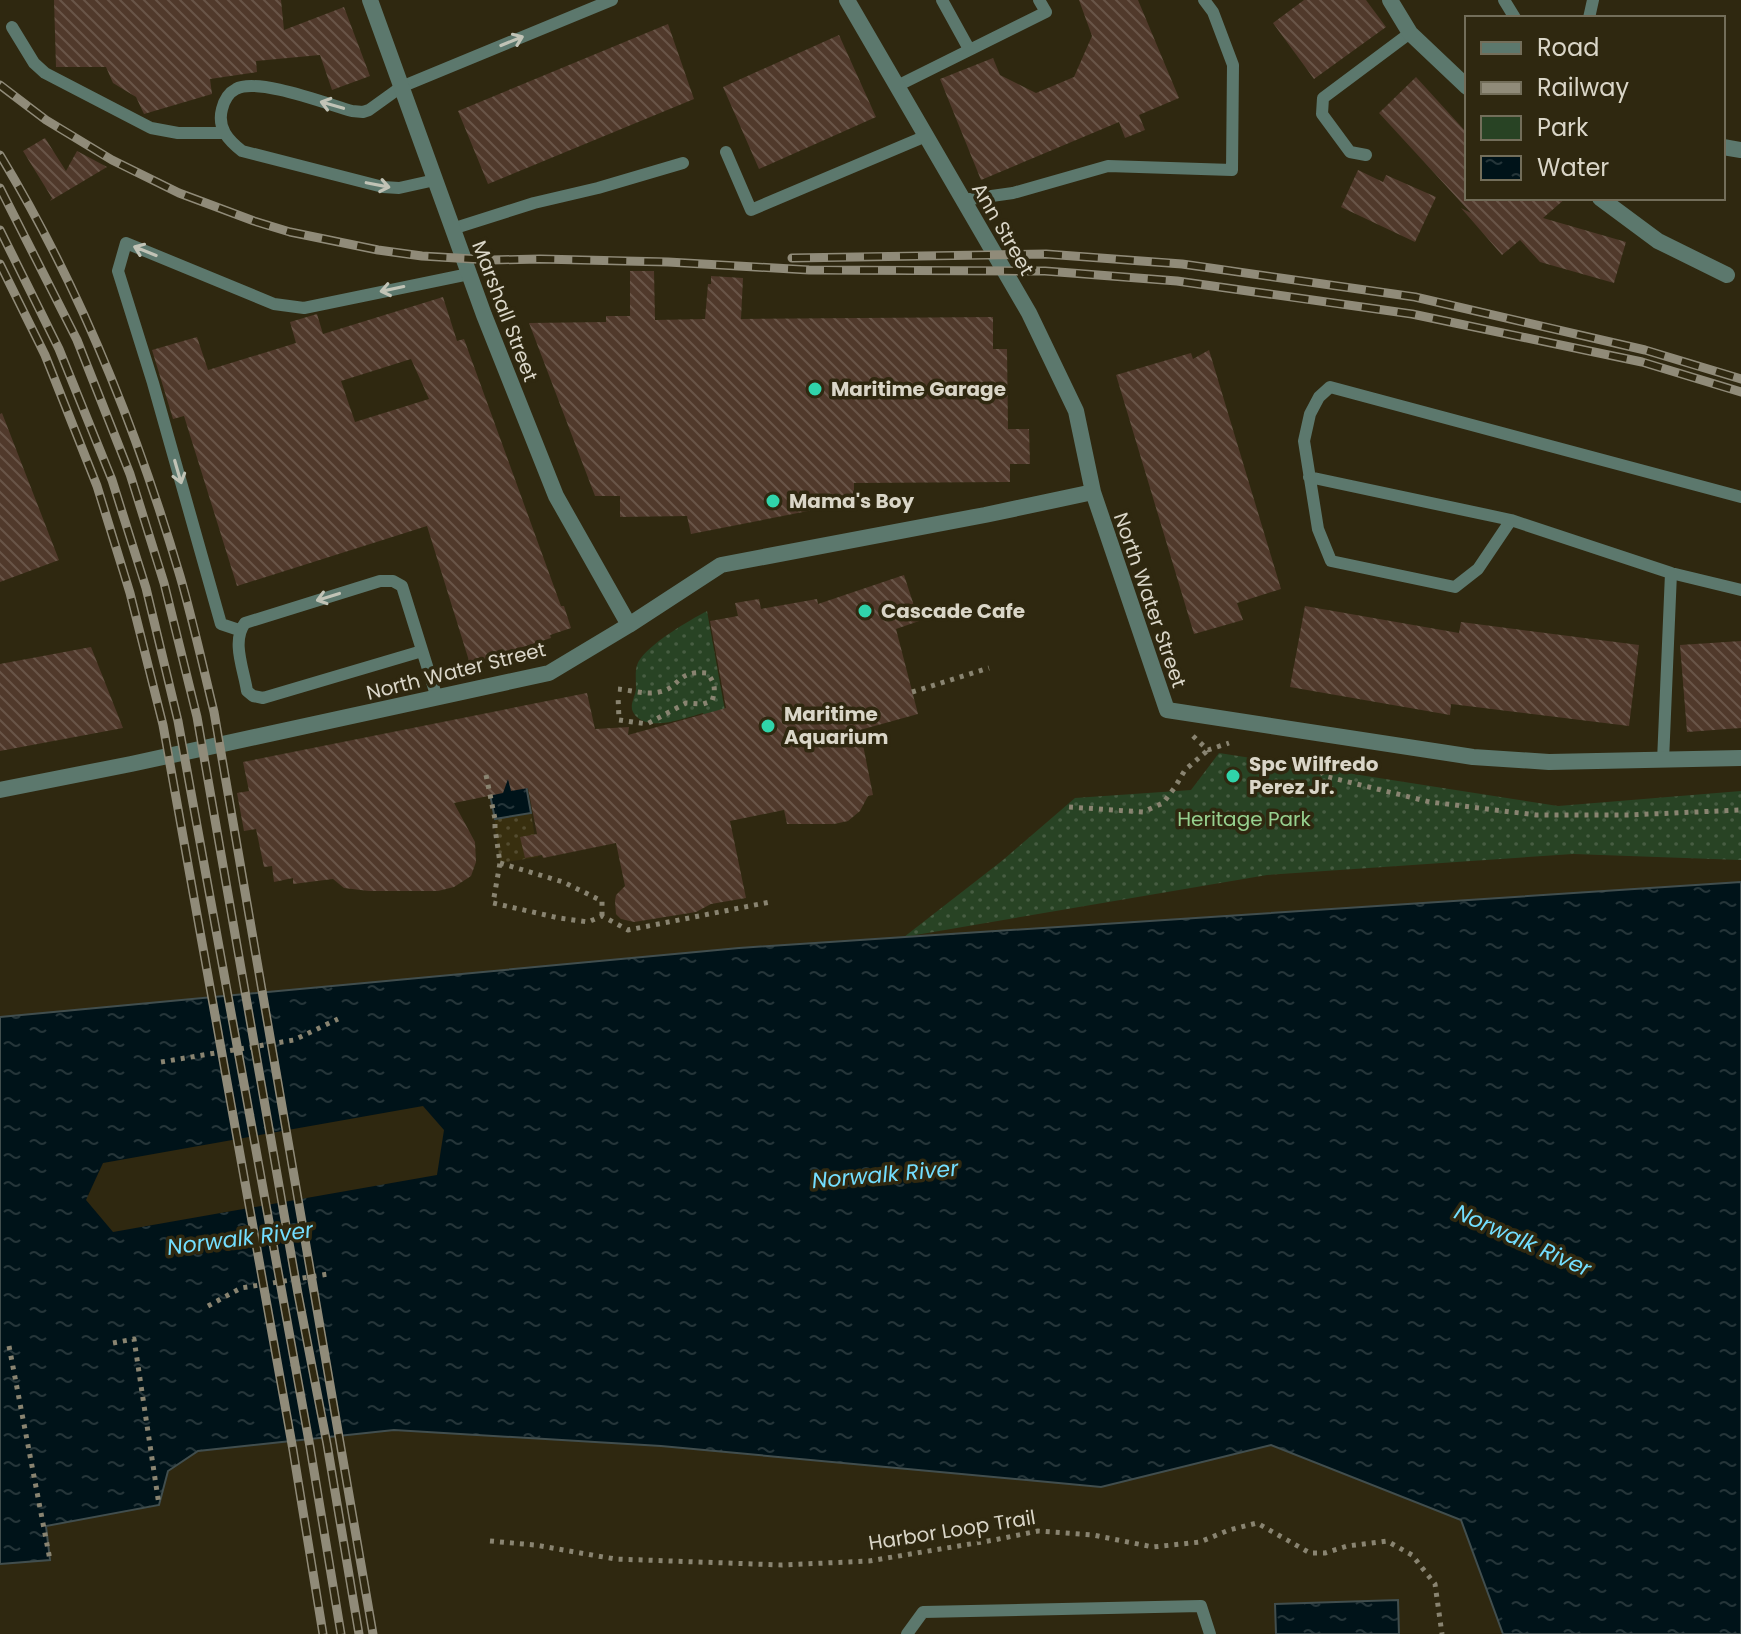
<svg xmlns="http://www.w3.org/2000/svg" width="1741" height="1634" font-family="Poppins,sans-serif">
<defs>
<pattern id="green-dots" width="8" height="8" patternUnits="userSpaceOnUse" patternTransform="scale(2)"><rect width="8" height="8" fill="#284324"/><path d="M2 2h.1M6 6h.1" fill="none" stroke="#475d42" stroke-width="1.8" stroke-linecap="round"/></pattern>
<pattern id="sand-dots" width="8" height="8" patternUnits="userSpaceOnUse" patternTransform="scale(2)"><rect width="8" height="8" fill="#382f0f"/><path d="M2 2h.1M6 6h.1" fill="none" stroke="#544c30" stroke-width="1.8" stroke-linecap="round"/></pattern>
<pattern id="water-ripples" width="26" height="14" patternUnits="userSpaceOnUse" patternTransform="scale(2)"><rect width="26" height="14" fill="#001319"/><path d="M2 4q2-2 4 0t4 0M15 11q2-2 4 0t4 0" fill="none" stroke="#253539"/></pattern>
<pattern id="building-back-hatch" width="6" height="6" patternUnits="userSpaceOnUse" patternTransform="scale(2)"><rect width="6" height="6" fill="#50392b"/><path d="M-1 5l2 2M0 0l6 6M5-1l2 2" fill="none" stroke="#695548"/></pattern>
</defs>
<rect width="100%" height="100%" fill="#2f2810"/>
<path fill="url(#green-dots)" d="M 707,611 L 725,711 L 706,718 L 703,713 C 685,718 645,734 633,712 C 629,704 636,696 636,688 C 636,677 634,666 641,658 C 654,641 688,621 707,611 Z
M 1219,753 L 1558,806 L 1741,791 L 1741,860 L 1573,854 L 1267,875 L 904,937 L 1003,860 L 1075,798 L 1191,790 Z"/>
<path fill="url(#sand-dots)" d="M 531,813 L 538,857 L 500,863 L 495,828 L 495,819 Z"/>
<path fill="url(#water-ripples)" stroke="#414e4e" stroke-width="2" d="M 523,768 L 531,813 L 495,819 L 486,775 Z
M 1741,882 L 1741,1634 L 1503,1634 L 1461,1520 L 1271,1445 L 1101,1487 L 661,1446 L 394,1430 L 198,1451 L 168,1471 L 159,1505 L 46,1526 L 50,1560 L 0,1564 L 0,1017 L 739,948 Z
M 1398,1600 L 1399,1634 L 1276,1634 L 1275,1604 Z"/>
<path fill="#2f2810" d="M 423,1106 L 444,1130 L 437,1175 L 113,1232 L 86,1200 L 103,1163 Z"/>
<path fill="url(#building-back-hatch)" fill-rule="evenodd" d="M 54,0 L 281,0 L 284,30 L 344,7 L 370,76 L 332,90 L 320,55 L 256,61 L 257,72 L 210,79 L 212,94 L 144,114 L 136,97 L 113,83 L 106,67 L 56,67 Z
M 1079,0 L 1138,0 L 1179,98 L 1139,115 L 1145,130 L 1125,138 L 1119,122 L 981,180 L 940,79 L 993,58 L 1000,75 L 1036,93 L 1074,77 L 1092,36 Z
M 1304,0 L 1366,0 L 1386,27 L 1314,79 L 1273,23 Z
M 668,24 L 694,99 L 488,184 L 458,111 Z
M 839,35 L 876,117 L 759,169 L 723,87 Z
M 1416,77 L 1467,133 L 1467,198 L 1566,198 L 1543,218 L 1626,242 L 1614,283 L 1540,262 L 1520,240 L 1502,255 L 1461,208 L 1471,213 L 1379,113 Z
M 45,138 L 66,171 L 77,151 L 107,167 L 50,201 L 52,198 L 23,151 Z
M 1358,170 L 1383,182 L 1386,175 L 1436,197 L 1415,242 L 1341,207 Z
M 630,271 L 654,271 L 655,320 L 705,319 L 708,284 L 711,284 L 711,276 L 743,278 L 741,319 L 993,317 L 993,349 L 1007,349 L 1008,429 L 1029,429 L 1030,464 L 1010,464 L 1010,482 L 854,483 L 854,502 L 691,534 L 687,516 L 620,517 L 620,496 L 595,496 L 529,323 L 606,322 L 606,316 L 630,316 Z
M 443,297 L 457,341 L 464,339 L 561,606 L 564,606 L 571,628 L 550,635 L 551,638 L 470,664 L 427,526 L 237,586 L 184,416 L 173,419 L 152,350 L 197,337 L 208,370 L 296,343 L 290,322 L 317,314 L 323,334 ZM 411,359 L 429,399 L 355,422 L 341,381 Z
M 1209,350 L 1281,589 L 1237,603 L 1243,620 L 1194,634 L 1116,375 L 1191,353 L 1193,359 Z
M 2,413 L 59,560 L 0,582 L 0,414 Z
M 904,575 L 919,621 L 896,629 L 918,714 L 860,730 L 873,795 L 868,796 L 860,811 L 848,821 L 834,824 L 787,824 L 784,810 L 730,821 L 746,898 L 711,904 L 696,912 L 634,922 L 621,919 L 616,914 L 615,901 L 616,895 L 625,886 L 616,843 L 543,858 L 542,855 L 525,858 L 520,837 L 537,834 L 528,788 L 511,791 L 508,779 L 503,793 L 454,803 L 475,842 L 476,862 L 471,876 L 454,887 L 438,891 L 369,891 L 344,888 L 333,879 L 293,884 L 293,878 L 274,882 L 272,866 L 264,867 L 256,829 L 244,831 L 237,793 L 249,791 L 243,762 L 587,693 L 595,729 L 629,727 L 628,735 L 726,708 L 710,621 L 738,616 L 735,603 L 759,599 L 761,609 L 817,599 L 818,604 Z
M 1305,606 L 1459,633 L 1461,622 L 1639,645 L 1629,726 L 1451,704 L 1450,715 L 1290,687 Z
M 1741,641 L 1741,728 L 1687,732 L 1680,645 Z
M 91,647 L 123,728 L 0,751 L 0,664 Z"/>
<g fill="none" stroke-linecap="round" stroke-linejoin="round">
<path stroke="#898471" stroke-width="5" stroke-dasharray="4 6" stroke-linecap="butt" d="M 618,689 C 630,690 646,695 659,692 C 681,688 675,670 707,673 C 715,683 716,689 712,701 L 703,704 L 686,703 L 647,724 L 619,720 L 618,695
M 912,692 L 989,668
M 1193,736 L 1208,750 L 1229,743
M 1311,754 L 1324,776 L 1430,802 L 1536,815 L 1628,815 L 1741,810
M 486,775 L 495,819 L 495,828 L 500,863 L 493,903 L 559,918 L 588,922 L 602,916 L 628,930 L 770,902
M 1069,807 L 1143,812 L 1163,803 L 1175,787 L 1185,770 L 1208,750
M 500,863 L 563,882 L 602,901 L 602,916
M 161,1062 L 294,1040 L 338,1019
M 208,1306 L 241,1288 L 328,1274
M 113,1343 L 134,1339 L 159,1505
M 9,1346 L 50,1560
M 490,1541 L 535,1545 L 615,1559 L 782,1565 L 869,1561 L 994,1540 L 1038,1531 L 1093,1535 L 1153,1547 L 1200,1542 L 1229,1530 L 1257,1523 L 1310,1553 L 1325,1553 L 1347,1546 L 1387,1541 L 1412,1555 L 1435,1584 L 1442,1634"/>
<path stroke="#5c786d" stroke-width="12" d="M 942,0 L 969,49
M 1504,0 L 1515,18
M 1589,18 L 1593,0
M 12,27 L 34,63 L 45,73 L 151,128 L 178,133 L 225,133
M 897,86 L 1046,12 L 1039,0
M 726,152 L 751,210 L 926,136
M 1366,155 L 1350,152 L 1322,114 L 1323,98 L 1410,33
M 435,180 L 399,188 L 383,187 L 242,151 C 228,140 217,128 222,109 C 224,101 228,93 236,89 C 257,77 327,104 352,111 L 363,112 L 369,110 L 401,87 L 612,0
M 963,200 L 1013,193 L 1108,166 L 1232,170 L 1233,65 L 1213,12 L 1204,0
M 452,229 L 534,203 L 598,188 L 683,163
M 1309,477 L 1511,520
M 1741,497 L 1330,387 L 1319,397 L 1310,414 L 1304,441 L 1318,529 L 1331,561 L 1455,587 L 1478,569 L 1511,520 L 1671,573 L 1741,590
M 239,630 L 221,624 L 153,383 L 118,271 L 126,243 L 274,304 L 304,308 L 469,274
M 422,651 L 263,698 L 253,696 L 247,691 C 244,670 231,641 245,623 L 380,581 L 393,581 L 402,586 L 437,698
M 1663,761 L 1671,573
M 907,1634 L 923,1612 L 1201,1606 L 1210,1634"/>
<path stroke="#5c786d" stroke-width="16" d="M 370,0 L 484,315 L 556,496 L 629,625
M 847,0 L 1029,313 L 1076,411 L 1093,492 L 1167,710 L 1473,757 L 1549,762 L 1741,758
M 1390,0 L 1410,33 L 1467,87
M 1723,147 L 1741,150
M 1600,198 L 1658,241 L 1727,275
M 0,790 L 131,764 L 549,673 L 629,625 L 721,565 L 985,515 L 1093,492"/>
<defs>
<path id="rail" d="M 0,85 L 46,120 L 112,160 L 179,193 L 254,221 L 290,232 L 378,250 L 422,256 L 491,260 L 540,259 L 668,262 L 809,270 L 1045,271 L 1177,281 L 1412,314 L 1642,362 L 1741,392
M 0,155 C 79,285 137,430 180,576 C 193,621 203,667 214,712 L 373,1634
M 0,188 L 77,340 L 130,474 L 164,583 L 197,717 L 298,1294 L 327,1444 L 359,1634
M 0,230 L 59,349 L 112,480 L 146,588 L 178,721 L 310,1447 L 341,1634
M 792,258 L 1046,254 L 1182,264 L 1415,297 L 1645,350 L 1741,379
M 0,264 L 45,355 L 97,486 L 130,593 L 163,725 L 293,1450 L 323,1634"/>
</defs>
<use href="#rail" stroke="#908b79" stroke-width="9"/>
<use href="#rail" stroke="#2f2810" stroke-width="6" stroke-dasharray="18" stroke-linecap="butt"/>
</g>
<defs><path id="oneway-shaft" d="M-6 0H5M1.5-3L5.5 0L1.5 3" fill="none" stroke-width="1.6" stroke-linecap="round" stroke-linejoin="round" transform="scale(2)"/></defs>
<g stroke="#c1c3b6">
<use href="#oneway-shaft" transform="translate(512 41) rotate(-22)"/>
<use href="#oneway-shaft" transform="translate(332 105) rotate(-164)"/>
<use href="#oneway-shaft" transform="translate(378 185) rotate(11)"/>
<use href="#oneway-shaft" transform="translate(145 251) rotate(-158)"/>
<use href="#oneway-shaft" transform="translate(392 289) rotate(168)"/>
<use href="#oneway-shaft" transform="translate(178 472) rotate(74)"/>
<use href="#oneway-shaft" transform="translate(328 597) rotate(163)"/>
</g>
<g fill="#30d4aa" stroke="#2f2810" stroke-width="3">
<circle cx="815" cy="389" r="8"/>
<circle cx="773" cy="501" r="8"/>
<circle cx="865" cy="611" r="8"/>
<circle cx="768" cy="726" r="8"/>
<circle cx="1233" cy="776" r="8"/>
</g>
<g text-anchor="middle" stroke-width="7" stroke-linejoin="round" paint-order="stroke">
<g font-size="20" fill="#dad6c8" stroke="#2f2810">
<text transform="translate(1003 229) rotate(60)" y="7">Ann Street</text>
<text transform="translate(505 311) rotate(69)" y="7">Marshall Street</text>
<text transform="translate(1150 600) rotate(71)" y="7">North Water Street</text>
<text transform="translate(456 671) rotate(-14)" y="7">North Water Street</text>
<text transform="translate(952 1530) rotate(-9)" y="7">Harbor Loop Trail</text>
</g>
<g font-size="20" font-weight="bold" fill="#dad6c8" stroke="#2f2810" text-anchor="start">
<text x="831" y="396">Maritime Garage</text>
<text x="789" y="508">Mama's Boy</text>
<text x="881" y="618">Cascade Cafe</text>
<text x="784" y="721">Maritime<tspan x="784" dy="23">Aquarium</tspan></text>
<text x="1249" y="771">Spc Wilfredo<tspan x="1249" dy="23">Perez Jr.</tspan></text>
</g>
<g font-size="20" fill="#97d18f" stroke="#2f2810">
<text x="1244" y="826">Heritage Park</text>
</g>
<g font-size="22" font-style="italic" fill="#73deff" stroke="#2f2810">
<text transform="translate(885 1174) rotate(-5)" y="8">Norwalk River</text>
<text transform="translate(240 1238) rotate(-7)" y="8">Norwalk River</text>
<text transform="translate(1523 1240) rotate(24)" y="8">Norwalk River</text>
</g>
</g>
<rect x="1465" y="16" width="260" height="184" fill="#2f2810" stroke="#736e5a" stroke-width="2"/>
<rect x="1481" y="42" width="40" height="12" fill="#5c786d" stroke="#736e5a" stroke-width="2"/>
<text x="1537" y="56" font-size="24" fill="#dad6c8">Road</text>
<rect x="1481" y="82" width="40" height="12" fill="#908b79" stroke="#736e5a" stroke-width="2"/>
<text x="1537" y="96" font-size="24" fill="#dad6c8">Railway</text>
<rect x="1481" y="116" width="40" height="24" fill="#284324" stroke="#736e5a" stroke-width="2"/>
<text x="1537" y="136" font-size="24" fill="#dad6c8">Park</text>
<rect x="1481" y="156" width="40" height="24" fill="url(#water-ripples)" stroke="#736e5a" stroke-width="2"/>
<text x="1537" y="176" font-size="24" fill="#dad6c8">Water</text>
</svg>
